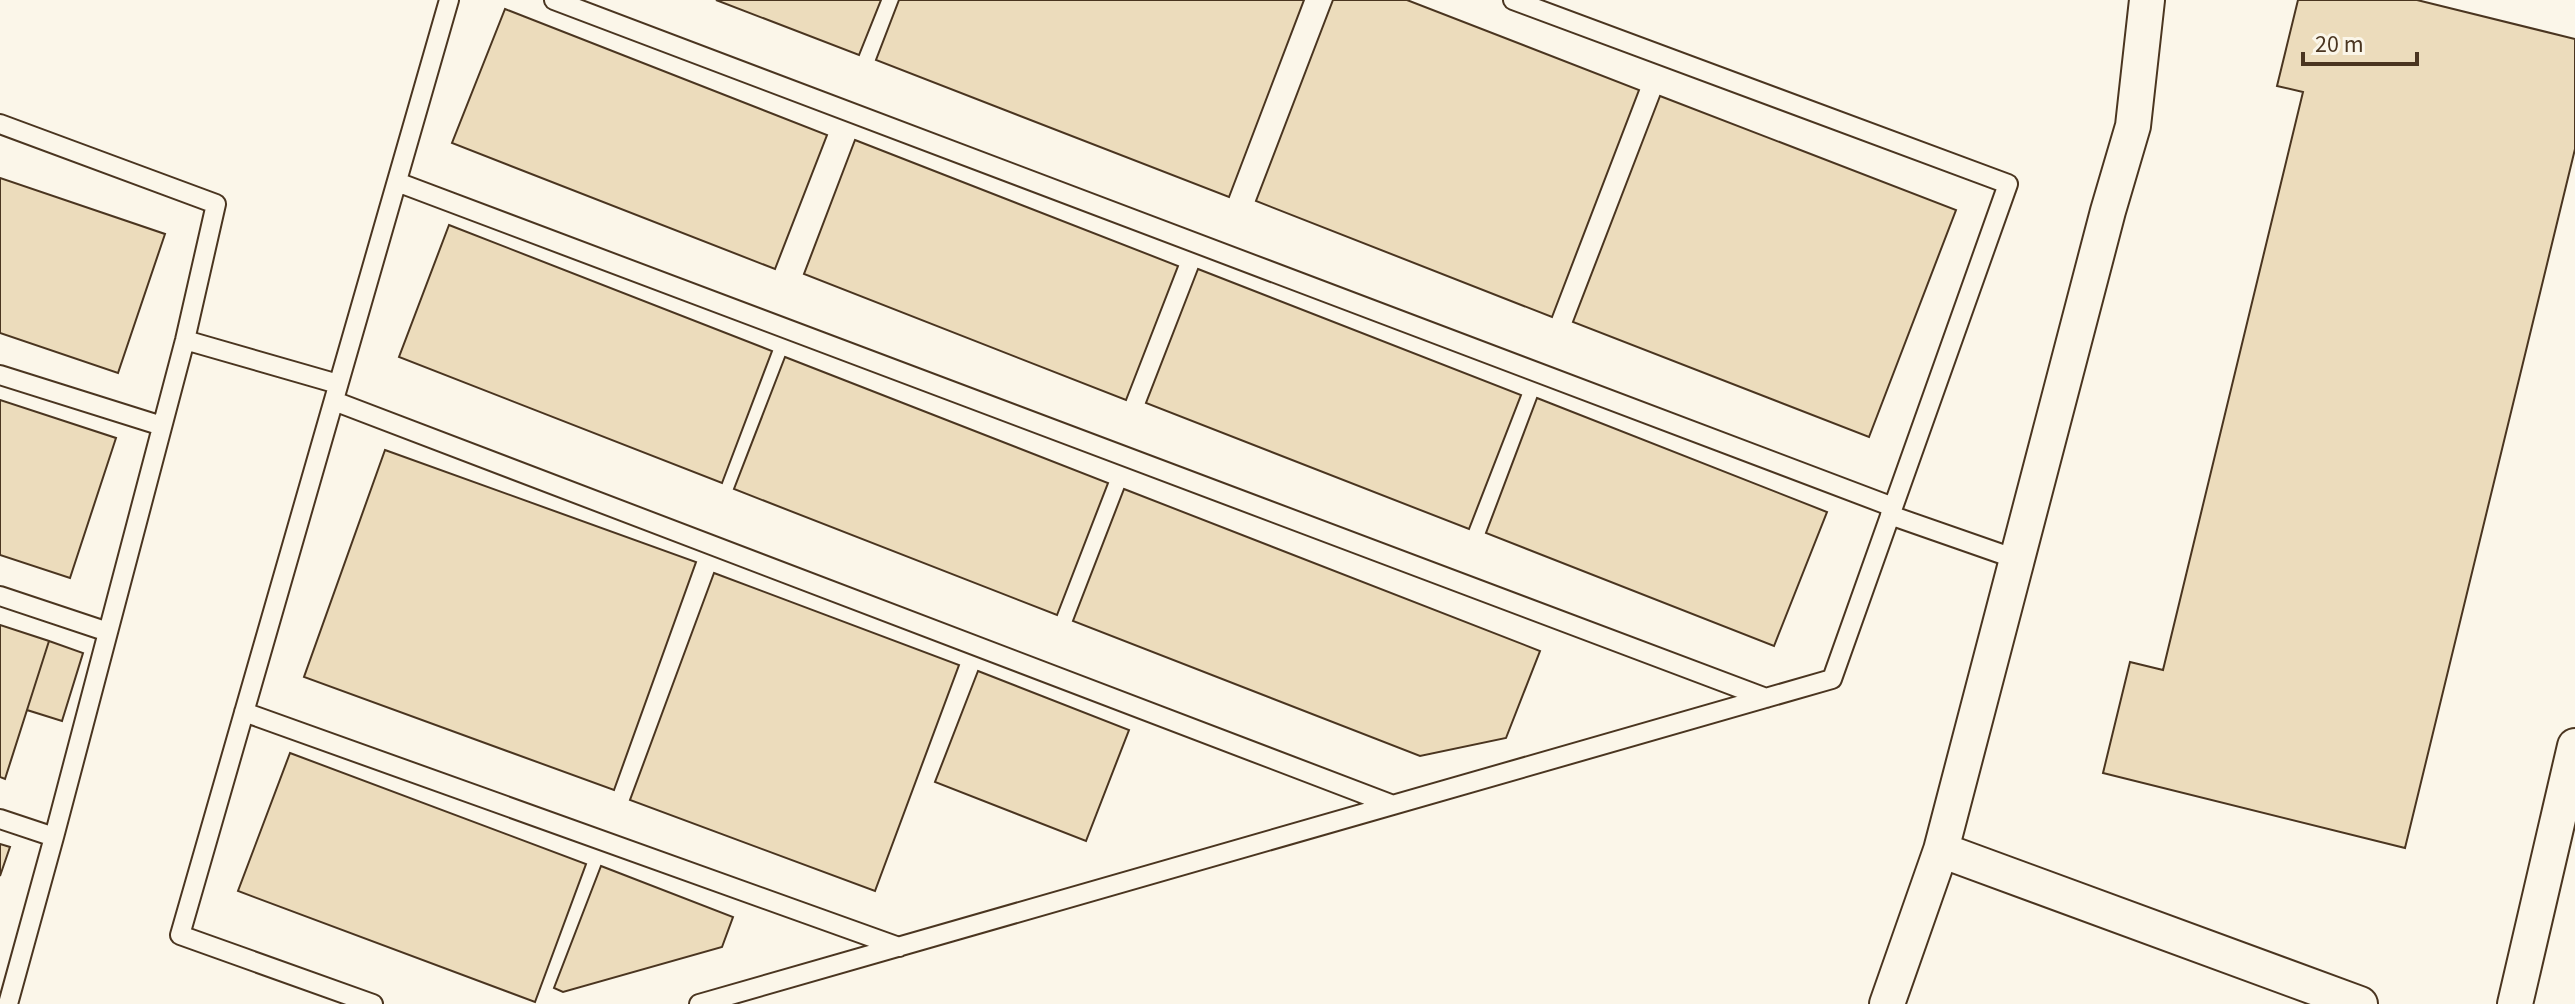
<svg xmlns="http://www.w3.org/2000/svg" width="2575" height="1004" font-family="'Source Sans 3',sans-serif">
<rect width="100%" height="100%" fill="#fbf6e9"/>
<path fill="#ecdcbc" stroke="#4a3520" stroke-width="2" d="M 716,0 L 881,0 L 859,55 Z
M 899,0 L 1304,0 L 1229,197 L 876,60 Z
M 1333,0 L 1407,0 L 1639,90 L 1552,317 L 1256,201 Z
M 2298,0 L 2417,0 L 2575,39 L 2575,149 L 2405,848 L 2103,773 L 2130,662 L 2163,670 L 2303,92 L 2277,86 Z
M 505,9 L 827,135 L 775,269 L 452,143 Z
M 1660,96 L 1956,210 L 1869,437 L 1573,322 Z
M 855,140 L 1178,266 L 1126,400 L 804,274 Z
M 0,178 L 165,234 L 118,373 L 0,333 Z
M 449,225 L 772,351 L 722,483 L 399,357 Z
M 1198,269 L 1521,395 L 1469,529 L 1146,403 Z
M 785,357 L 1108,483 L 1057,615 L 734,489 Z
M 1537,398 L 1827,512 L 1774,646 L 1486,533 Z
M 0,400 L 116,438 L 70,578 L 0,555 Z
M 385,450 L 696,562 L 614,790 L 304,677 Z
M 1124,489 L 1540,651 L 1506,738 L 1420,756 L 1073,621 Z
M 714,573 L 959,665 L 875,891 L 630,800 Z
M 0,625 L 49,641 L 5,779 L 0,777 Z
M 49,641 L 83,653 L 62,721 L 27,710 Z
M 978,671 L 1129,730 L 1086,841 L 935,782 Z
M 290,753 L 586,864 L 535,1002 L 238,891 Z
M 0,844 L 10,847 L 0,876 Z
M 601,866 L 733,917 L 722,947 L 563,992 L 554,988 Z"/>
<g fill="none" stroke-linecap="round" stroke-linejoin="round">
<defs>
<path id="lane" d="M 554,0 L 1893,507
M 0,124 L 216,204 L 185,340 L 54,837 L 8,1004
M 397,182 L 1766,698
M 185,340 L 338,384
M 0,375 L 162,426
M 334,401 L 1393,805
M 1890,515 L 2016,559
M 0,596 L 108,632
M 244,712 L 899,947
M 0,819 L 54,837
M 373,1004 L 180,935 L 449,0
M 699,1004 L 1832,679 L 2008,184 L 1513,0"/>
<path id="street" d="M 1941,850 L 2360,1004
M 1887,1004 L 1941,850 L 2108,211 L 2133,126 L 2147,0
M 2515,1004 L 2575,746"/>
</defs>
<use href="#lane" stroke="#4a3520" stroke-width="22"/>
<use href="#street" stroke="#4a3520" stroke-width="38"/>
<use href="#lane" stroke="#fbf6e9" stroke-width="18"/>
<use href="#street" stroke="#fbf6e9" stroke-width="34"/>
</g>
<path d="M2303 52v12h114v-12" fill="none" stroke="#4a3520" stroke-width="4"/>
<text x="2315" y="52" font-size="24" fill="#4a3520" stroke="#fbf6e9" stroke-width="6" paint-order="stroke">20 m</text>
</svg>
